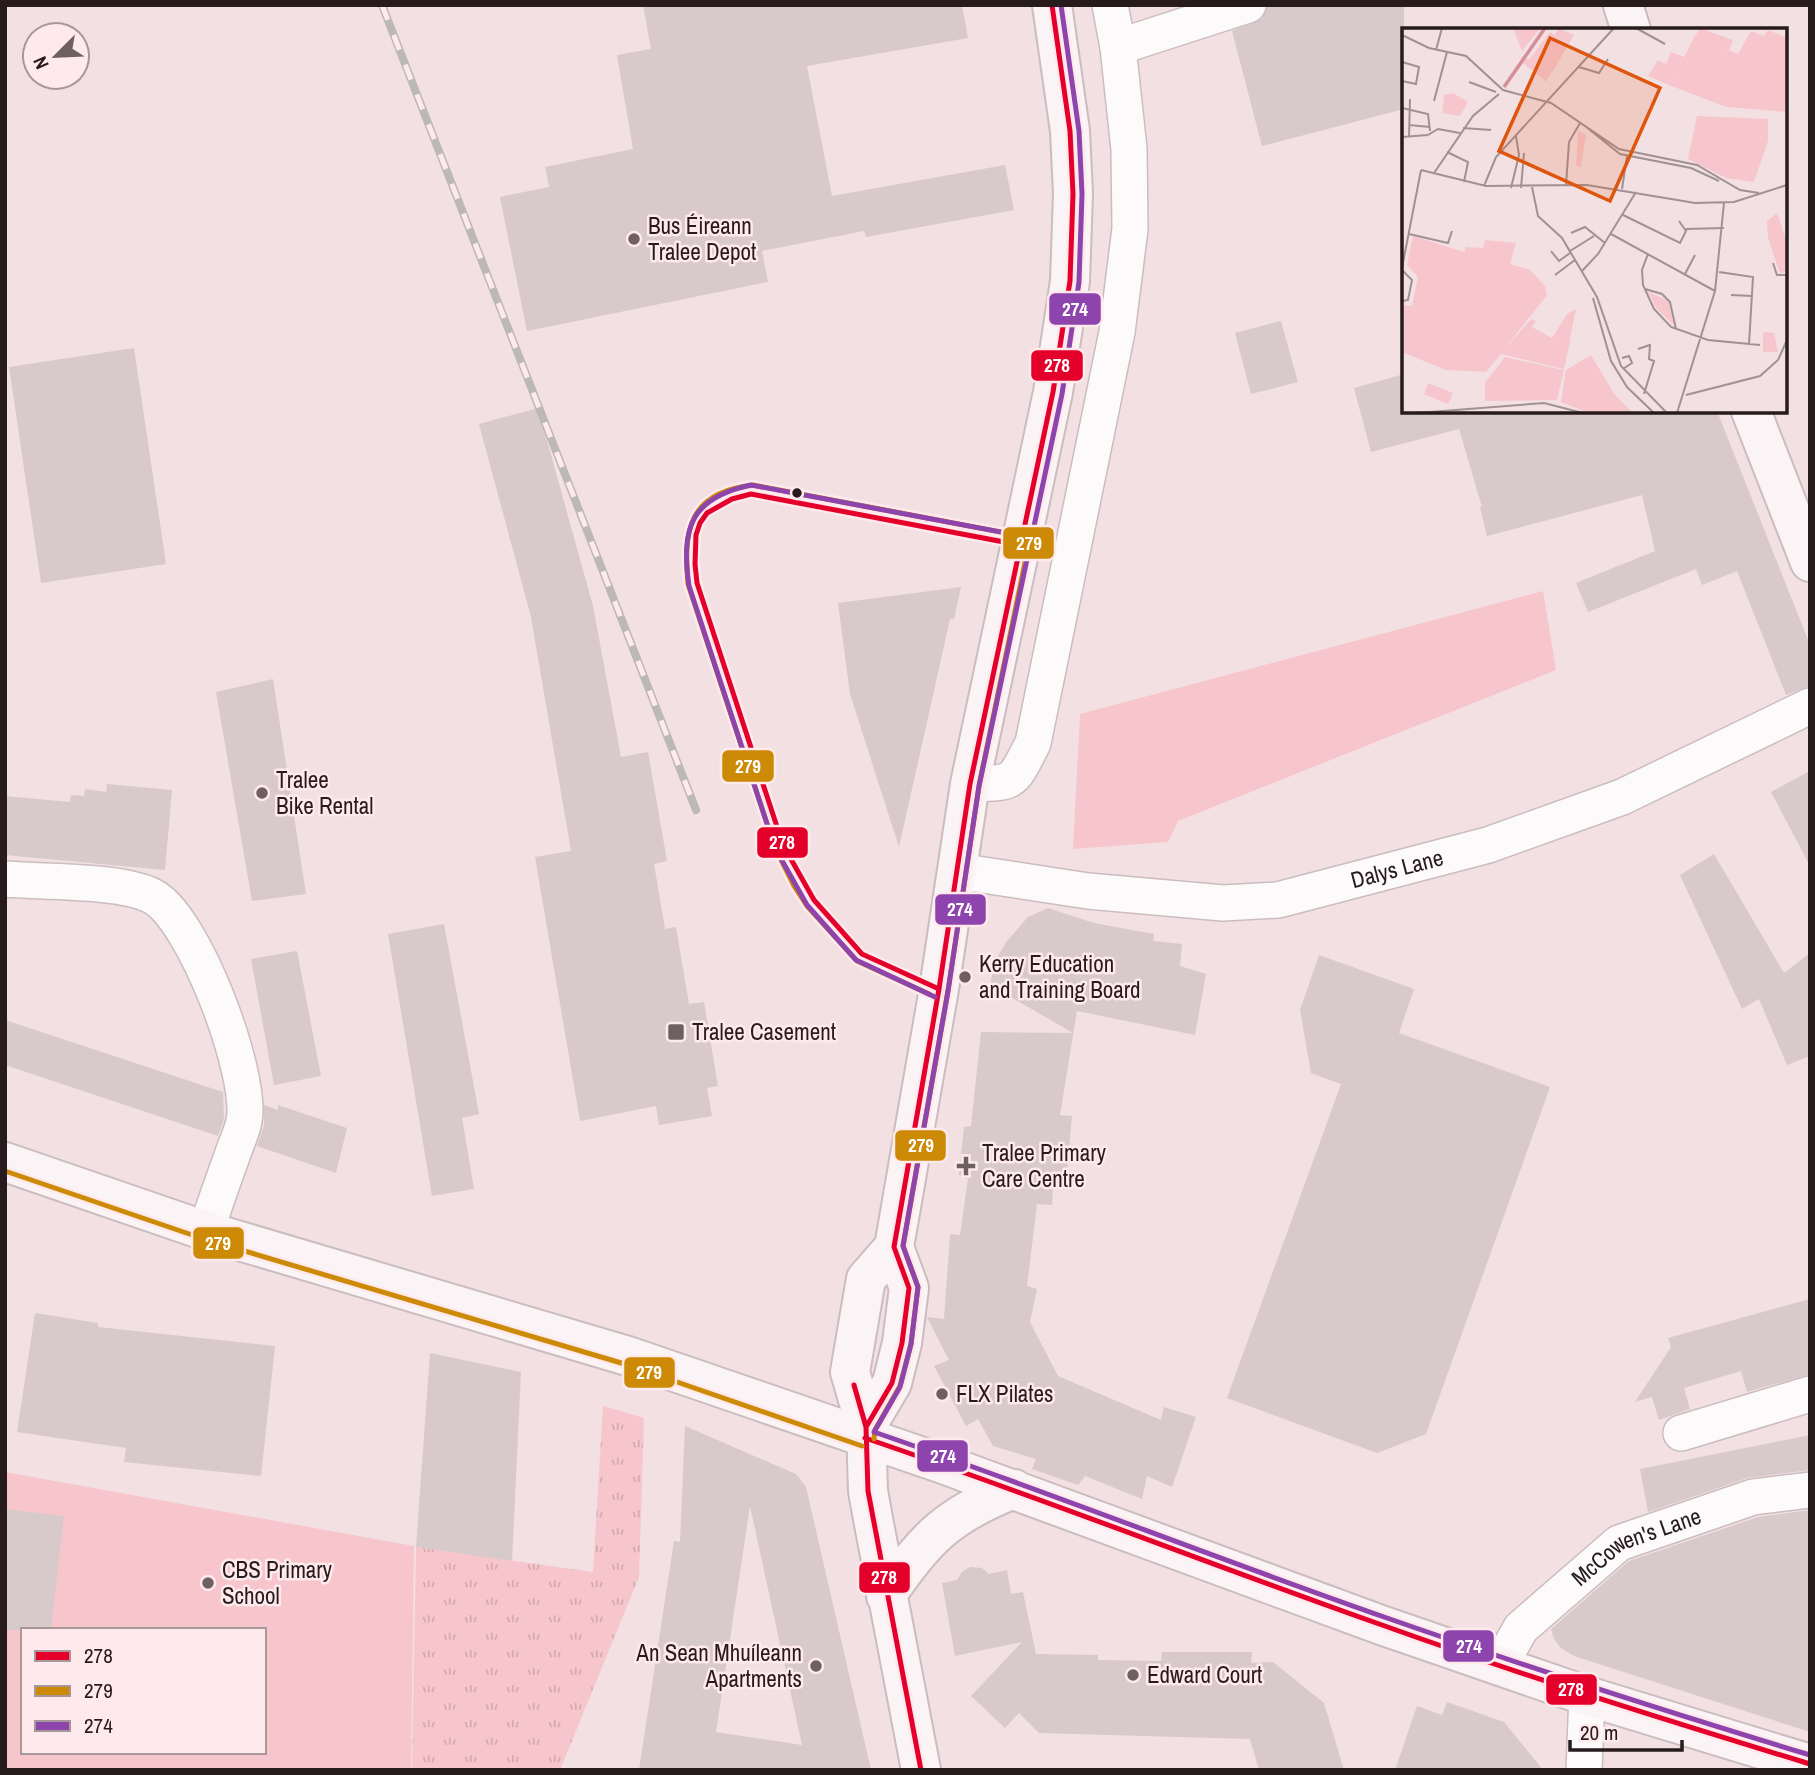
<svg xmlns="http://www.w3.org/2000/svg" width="1815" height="1775" font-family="'Archivo Narrow',sans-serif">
<defs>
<pattern id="grass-tufts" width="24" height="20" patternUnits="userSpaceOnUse" patternTransform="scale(1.75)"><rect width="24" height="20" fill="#f7c6cc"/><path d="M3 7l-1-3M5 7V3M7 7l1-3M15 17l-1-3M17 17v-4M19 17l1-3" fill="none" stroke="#d4aaaf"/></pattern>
</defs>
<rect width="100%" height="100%" fill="#f2e0e3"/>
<path fill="url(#grass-tufts)" d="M 603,1406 L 644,1418 L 639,1577 L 560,1770 L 412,1770 L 416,1547 L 593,1572 Z"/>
<path fill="#f7c6cc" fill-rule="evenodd" d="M 1543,591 L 1556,670 L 1178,821 L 1168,842 L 1073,849 L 1080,714 Z
M 5,1472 L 414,1546 L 411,1770 L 5,1770 ZM 23,1630 L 264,1630 L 264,1752 L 23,1752 Z"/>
<path fill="#d8c9cb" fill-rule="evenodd" d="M 643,5 L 962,5 L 968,38 L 807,66 L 832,196 L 1005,165 L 1014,210 L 866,237 L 864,231 L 762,251 L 768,282 L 527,331 L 500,197 L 549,187 L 545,167 L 633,149 L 617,55 L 651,49 Z
M 1268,5 L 1404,5 L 1404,109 L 1262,146 L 1232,31 L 1262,19 Z
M 1281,321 L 1298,382 L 1251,394 L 1235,333 Z
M 134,348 L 166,564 L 41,583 L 9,367 Z
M 1404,374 L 1404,411 L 1717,411 L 1810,645 L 1810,686 L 1786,695 L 1737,571 L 1702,585 L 1696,569 L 1588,612 L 1576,583 L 1655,551 L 1642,495 L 1487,536 L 1480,507 L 1482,507 L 1459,429 L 1371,452 L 1354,388 Z
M 538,408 L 593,606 L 621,757 L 648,752 L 667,861 L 654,864 L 665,929 L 676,927 L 689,1004 L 704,1002 L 718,1086 L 707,1088 L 712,1116 L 659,1125 L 656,1106 L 580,1121 L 535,857 L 571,851 L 531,617 L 479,424 Z
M 961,587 L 954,619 L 950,619 L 899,847 L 850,694 L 838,603 Z
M 273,679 L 306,894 L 252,901 L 216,692 Z
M 1810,771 L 1810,866 L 1771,792 Z
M 107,784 L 172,790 L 165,870 L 5,855 L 5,796 L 70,802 L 71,795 L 84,796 L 85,789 L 106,792 Z
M 1714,854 L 1784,973 L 1810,953 L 1810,1056 L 1787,1065 L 1759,999 L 1742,1009 L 1680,875 Z
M 1048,908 L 1094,923 L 1154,934 L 1153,941 L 1182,944 L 1180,966 L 1206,974 L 1195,1035 L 1077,1011 L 1060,1115 L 1072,1116 L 1067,1171 L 1054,1172 L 1052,1205 L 1037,1204 L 1027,1286 L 1037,1289 L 1030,1322 L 1058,1376 L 1161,1420 L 1164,1407 L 1196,1417 L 1172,1487 L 1147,1476 L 1142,1499 L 1085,1476 L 1078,1485 L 1032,1469 L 1036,1459 L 993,1446 L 978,1419 L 966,1426 L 934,1366 L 949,1360 L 927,1317 L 944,1319 L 950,1234 L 960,1235 L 968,1179 L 959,1175 L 964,1127 L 971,1126 L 981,1032 L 1073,1033 L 990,985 L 995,961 L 1007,941 L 1028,917 Z
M 444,924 L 479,1114 L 462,1118 L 474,1189 L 432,1196 L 388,934 Z
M 297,951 L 321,1076 L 274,1085 L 251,959 Z
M 1319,955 L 1414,989 L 1399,1033 L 1550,1087 L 1426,1434 L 1377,1453 L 1227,1398 L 1341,1084 L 1311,1073 L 1300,1010 Z
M 5,1020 L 223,1092 L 224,1119 L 218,1136 L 5,1065 Z
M 264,1105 L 278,1110 L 278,1105 L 347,1128 L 336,1173 L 257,1146 L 264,1125 Z
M 1810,1299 L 1810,1374 L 1747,1392 L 1741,1371 L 1684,1388 L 1690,1409 L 1659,1420 L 1652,1397 L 1635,1402 L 1671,1347 L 1668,1338 Z
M 35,1313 L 98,1323 L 98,1327 L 275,1346 L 261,1476 L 124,1462 L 126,1448 L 17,1432 Z
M 430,1353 L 521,1372 L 512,1561 L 416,1547 Z
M 685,1426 L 796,1474 L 806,1487 L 871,1770 L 639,1770 L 674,1541 L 680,1542 ZM 750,1506 L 802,1745 L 716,1732 Z
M 1810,1435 L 1810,1470 L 1747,1478 L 1648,1512 L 1640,1469 Z
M 5,1509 L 64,1516 L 51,1630 L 5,1630 Z
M 1810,1510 L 1810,1732 L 1574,1656 L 1561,1648 L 1554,1639 L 1551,1629 L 1629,1561 L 1758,1517 Z
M 970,1567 L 982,1568 L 989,1574 L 1007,1570 L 1011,1594 L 1023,1592 L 1036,1654 L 1098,1655 L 1098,1660 L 1161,1661 L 1162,1652 L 1252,1652 L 1251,1663 L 1273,1662 L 1324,1703 L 1344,1770 L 1259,1770 L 1250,1739 L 1039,1733 L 1019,1713 L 1005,1728 L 971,1696 L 1022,1642 L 955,1656 L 942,1583 L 957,1580 L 962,1572 Z
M 1447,1702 L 1504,1722 L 1543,1770 L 1395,1770 L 1417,1706 L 1442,1715 Z"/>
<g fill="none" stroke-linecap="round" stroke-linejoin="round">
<defs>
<g id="minor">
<path d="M 1118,47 L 1248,5"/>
<path d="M 970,784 C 1016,783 1012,784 1033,743 L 1117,332 L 1130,229 L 1129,149 L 1118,47 L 1110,5"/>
<path id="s1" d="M 957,871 L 1088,891 L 1223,903 L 1278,900 L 1488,845 L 1622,797 L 1810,706"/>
<path d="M 5,879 C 43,882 121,880 152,896 C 194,917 253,1075 244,1121 C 242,1132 236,1144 232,1156 C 223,1181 214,1206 206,1231"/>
<path d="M 1681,1433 L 1810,1394"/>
<path id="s2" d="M 1500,1665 L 1521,1628 L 1619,1543 L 1753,1497 L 1810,1490"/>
<path d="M 1584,1770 L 1587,1696"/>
</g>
<path id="secondary" d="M 1623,5 L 1631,30
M 1751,411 L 1810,562
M 5,1162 L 206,1231 L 631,1357 L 943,1464 L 1381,1625 L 1587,1696 L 1810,1764
M 894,1247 L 866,1279 L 850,1372 L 866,1427 L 868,1491 L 874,1524 L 921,1770
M 866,1427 L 892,1383 L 902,1343 L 909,1288 L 894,1247 L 939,989 L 970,784 L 1053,392 L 1070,281 L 1073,194 L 1070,131 L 1052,5
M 886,1596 C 925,1538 948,1515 1014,1489"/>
</defs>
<use href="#minor" stroke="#cbbdbf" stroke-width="38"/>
<use href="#secondary" stroke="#cbbdbf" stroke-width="42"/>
<use href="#minor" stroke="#fdfafb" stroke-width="35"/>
<use href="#secondary" stroke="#faf4f6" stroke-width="38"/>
<defs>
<path id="rail" d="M 382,5 L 696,810"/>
</defs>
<use href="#rail" stroke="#bcb7b8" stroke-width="8"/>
<use href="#rail" stroke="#feeaec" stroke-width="5" stroke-dasharray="16" stroke-linecap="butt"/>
<defs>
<path id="bus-1" d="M 939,989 L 862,954 L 814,900 L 783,845 L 697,583 L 695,564 L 696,535 L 700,523 L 707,513 L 732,499 L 751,494 L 1020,545
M 854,1385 L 866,1427 L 868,1491 L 921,1770
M 866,1427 L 892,1383 L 902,1343 L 909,1288 L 894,1247 L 939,989 L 970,784 L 1053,392 L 1070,281 L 1073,194 L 1070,131 L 1052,5
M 865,1438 C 1039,1497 1209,1564 1382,1625 C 1524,1676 1666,1720 1810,1764"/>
<path id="bus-2" d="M 5,1171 L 204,1239 L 628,1365 L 862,1446
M 874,1439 L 875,1430 L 900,1386 L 911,1344 L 918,1287 L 903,1246 L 948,991 L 979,786 L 1029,543 L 1022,536 L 753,485 C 689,492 683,530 688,584 L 775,848 L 794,886 L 807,906 L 857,961 L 929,994"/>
<path id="bus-3" d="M 1061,5 L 1079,131 L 1082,194 L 1079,282 L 1062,394 L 979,786 L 948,991 L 903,1246 L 918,1287 L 911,1344 L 900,1387 L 874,1432 C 1046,1491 1215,1558 1387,1618 C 1527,1667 1668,1712 1810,1755
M 935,997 L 856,960 L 807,905 L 775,848 L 689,586 C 681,528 690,498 751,485 L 1022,536"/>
</defs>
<use href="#bus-1" stroke="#feeaec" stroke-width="10"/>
<use href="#bus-2" stroke="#feeaec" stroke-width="10"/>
<use href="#bus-3" stroke="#feeaec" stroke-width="10"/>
<use href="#bus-1" stroke="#e4002b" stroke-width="5"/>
<use href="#bus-2" stroke="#cd8a06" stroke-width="5"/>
<use href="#bus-3" stroke="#8e44ad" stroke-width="5"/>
</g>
<g fill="#6e6062" stroke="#feeaec" stroke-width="2.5">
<circle cx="634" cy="239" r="7"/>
<circle cx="262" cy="793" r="7"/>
<circle cx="965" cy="977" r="7"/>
<rect x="667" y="1023" width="18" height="18" rx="3.5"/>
<path d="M962.5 1155.5h7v7h7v7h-7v7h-7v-7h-7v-7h7z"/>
<circle cx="942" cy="1394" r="7"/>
<circle cx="208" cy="1583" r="7"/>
<circle cx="816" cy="1666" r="7"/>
<circle cx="1133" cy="1675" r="7"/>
</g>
<circle fill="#271b1d" stroke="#feeaec" stroke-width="2.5" cx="797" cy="493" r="6"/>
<g text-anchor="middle" stroke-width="5" stroke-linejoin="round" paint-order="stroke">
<g font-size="23" fill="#271b1d" stroke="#feeaec" text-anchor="start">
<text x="648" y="234">Bus Éireann<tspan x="648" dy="26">Tralee Depot</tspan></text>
<text x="276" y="788">Tralee<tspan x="276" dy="26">Bike Rental</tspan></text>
<text x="979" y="972">Kerry Education<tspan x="979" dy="26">and Training Board</tspan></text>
<text x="692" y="1040">Tralee Casement</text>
<text x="982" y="1161">Tralee Primary<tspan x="982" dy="26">Care Centre</tspan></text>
<text x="956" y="1402">FLX Pilates</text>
<text x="222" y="1578">CBS Primary<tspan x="222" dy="26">School</tspan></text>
<text x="802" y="1661" text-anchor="end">An Sean Mhuíleann<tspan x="802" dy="26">Apartments</tspan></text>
<text x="1147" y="1683">Edward Court</text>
</g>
<g font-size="23" fill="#271b1d" stroke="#feeaec">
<text dy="8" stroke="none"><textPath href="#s1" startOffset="446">Dalys Lane</textPath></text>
<text dy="8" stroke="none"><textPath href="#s2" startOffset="186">McCowen's Lane</textPath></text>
</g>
</g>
<g transform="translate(1402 28)">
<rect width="385" height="385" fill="#f2e0e3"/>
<path d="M 111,0 L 138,0 L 120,23 ZM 298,0 L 331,12 L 327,22 L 320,19 L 318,22 L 293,8 ZM 269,24 L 282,29 L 267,57 L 246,48 L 256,32 L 264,36 ZM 124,30 L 150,43 L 144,53 L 152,60 L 121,35 ZM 375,185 L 385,214 L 385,243 L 378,246 L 366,210 L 365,193 ZM 11,208 L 62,224 L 64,219 L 81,220 L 83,212 L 114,215 L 108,236 L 128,242 L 143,258 L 145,267 L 100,324 L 129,291 L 134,293 L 130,299 L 150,310 L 165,286 L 174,281 L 162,341 L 99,326 L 84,344 L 44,342 L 0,324 L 0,277 L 10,278 L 16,249 L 5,237 ZM 246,264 L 267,273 L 272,297 L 254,280 ZM 189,327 L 213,367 L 231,385 L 187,385 L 159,374 L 164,342 ZM 103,329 L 162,342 L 155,372 L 83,373 L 83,355 Z" fill="#f7c6cc"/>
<path d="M 51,65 L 66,74 L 58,88 L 40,85 L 42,67 Z" fill="#f7c6cc"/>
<path d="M 157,0 L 172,7 L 151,43 L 127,32 L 148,4 L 153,7 ZM 366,2 L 385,10 L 385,84 L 324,79 L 267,57 L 293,8 L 336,26 L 349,3 L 362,8 ZM 295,88 L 366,91 L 366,113 L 352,154 L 324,150 L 286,131 ZM 176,103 L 184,107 L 179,139 L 174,138 ZM 361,304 L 372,305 L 376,324 L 361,324 ZM 157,308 L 169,310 L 163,335 L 151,332 ZM 26,355 L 51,365 L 46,376 L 22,366 Z" fill="#f7c6cc"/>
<path fill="none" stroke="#d78e9b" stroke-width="3.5" d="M 102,59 L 143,0"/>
<path fill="none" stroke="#a19194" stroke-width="2" d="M 234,0 L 263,16M 0,7 L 27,20 L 64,28 L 101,62 L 149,75 L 217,121 L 295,137 L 338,162 L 357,165M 34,22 L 40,0M 0,34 L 17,39 L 14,56 L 0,53M 177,39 L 197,45 L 206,31M 67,54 L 94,64M 32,73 L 45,24M 0,80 L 26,86 L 28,103M 7,97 L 28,99M 183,98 L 218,126 L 289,140 L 317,153M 61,100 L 89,102M 26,107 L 36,101 L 58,105M 0,109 L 26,107M 7,109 L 8,71M 45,124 L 66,134 L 62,154M 19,142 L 84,158 L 185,157 L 293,175 L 332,174 L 385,157M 32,145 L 71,88 L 97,66M 164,157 L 167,114 L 178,95M 82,158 L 94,129 L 212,0M 130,159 L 136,188 L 160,210 L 195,269 L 219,338 L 265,385M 109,160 L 117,127 L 114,108M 119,160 L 122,125M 220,161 L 225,128M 221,187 L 278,215 L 284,203 L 277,193M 284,201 L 322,200M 169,205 L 183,199 L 203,215M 7,206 L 46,215 L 50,203M 209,206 L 313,263M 149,223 L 157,233 L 168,225M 168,223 L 192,208M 246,226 L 240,242 L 241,257 L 252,281 L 269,299 L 306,312 L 358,317M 371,235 L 375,247 L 385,247M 0,240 L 19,142M 0,242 L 10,252 L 6,272 L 0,273M 180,243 L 196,226 L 234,164M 317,244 L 351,249 L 347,316M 283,246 L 293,227M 153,247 L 173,232M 243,261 L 260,266 L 268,274 L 274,301M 329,267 L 350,268M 191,270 L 209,333 L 225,359 L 252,385M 236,321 L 248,317 L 247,331 L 252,333 L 242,366M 220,330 L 227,328 L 230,335 L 221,341M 284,367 L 358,348 L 376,332 L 385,312M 15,385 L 142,375 L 181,385M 275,385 L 313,263 L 322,175"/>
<path fill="#de560d" fill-opacity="0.15" stroke="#de560d" stroke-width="3.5" d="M 148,10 L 258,60 L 208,173 L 97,123 Z"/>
<rect width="385" height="385" fill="none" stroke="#271b1d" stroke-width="3.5"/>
</g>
<g stroke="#feeaec" stroke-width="2.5">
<rect x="1048" y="292" width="54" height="34" rx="7" fill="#8e44ad"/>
<rect x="1030" y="349" width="54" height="33" rx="7" fill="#e4002b"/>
<rect x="1002" y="526" width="53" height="34" rx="7" fill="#cd8a06"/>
<rect x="721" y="749" width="54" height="34" rx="7" fill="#cd8a06"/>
<rect x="756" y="826" width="53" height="33" rx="7" fill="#e4002b"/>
<rect x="934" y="893" width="53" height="33" rx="7" fill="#8e44ad"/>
<rect x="894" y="1129" width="53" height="33" rx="7" fill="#cd8a06"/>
<rect x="192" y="1226" width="53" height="34" rx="7" fill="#cd8a06"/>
<rect x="623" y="1356" width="53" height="33" rx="7" fill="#cd8a06"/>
<rect x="916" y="1439" width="53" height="34" rx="7" fill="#8e44ad"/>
<rect x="858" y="1561" width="53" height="33" rx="7" fill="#e4002b"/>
<rect x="1442" y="1629" width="53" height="34" rx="7" fill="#8e44ad"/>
<rect x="1545" y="1673" width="53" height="33" rx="7" fill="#e4002b"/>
</g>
<g font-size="19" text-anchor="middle" font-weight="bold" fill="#fff">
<text x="1075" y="316">274</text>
<text x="1057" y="372">278</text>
<text x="1029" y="550">279</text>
<text x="748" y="773">279</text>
<text x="782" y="849">278</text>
<text x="960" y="916">274</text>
<text x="921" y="1152">279</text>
<text x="218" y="1250">279</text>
<text x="649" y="1379">279</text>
<text x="943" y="1463">274</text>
<text x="884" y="1584">278</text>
<text x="1469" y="1653">274</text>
<text x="1571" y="1696">278</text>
</g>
<rect width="1815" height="1775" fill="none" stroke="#271b1d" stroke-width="14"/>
<rect x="21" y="1628" width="245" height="126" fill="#feeaec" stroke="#a89799" stroke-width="2"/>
<rect x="35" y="1651" width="35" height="10" fill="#e4002b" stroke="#a89799" stroke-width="2"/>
<text x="84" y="1663" font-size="21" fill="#271b1d">278</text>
<rect x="35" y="1686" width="35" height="10" fill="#cd8a06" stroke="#a89799" stroke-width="2"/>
<text x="84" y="1698" font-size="21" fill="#271b1d">279</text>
<rect x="35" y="1721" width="35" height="10" fill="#8e44ad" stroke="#a89799" stroke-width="2"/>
<text x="84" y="1733" font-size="21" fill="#271b1d">274</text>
<g transform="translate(56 56) rotate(246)"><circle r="33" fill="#feeaec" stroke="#a89799" stroke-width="2"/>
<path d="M0-5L12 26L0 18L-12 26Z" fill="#6e6062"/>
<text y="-10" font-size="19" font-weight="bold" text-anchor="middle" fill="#271b1d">N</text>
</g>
<path d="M1570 1740v10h112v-10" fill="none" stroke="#271b1d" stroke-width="3.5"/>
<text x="1580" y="1740" font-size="21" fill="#271b1d" stroke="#feeaec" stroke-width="5" paint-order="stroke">20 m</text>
</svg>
